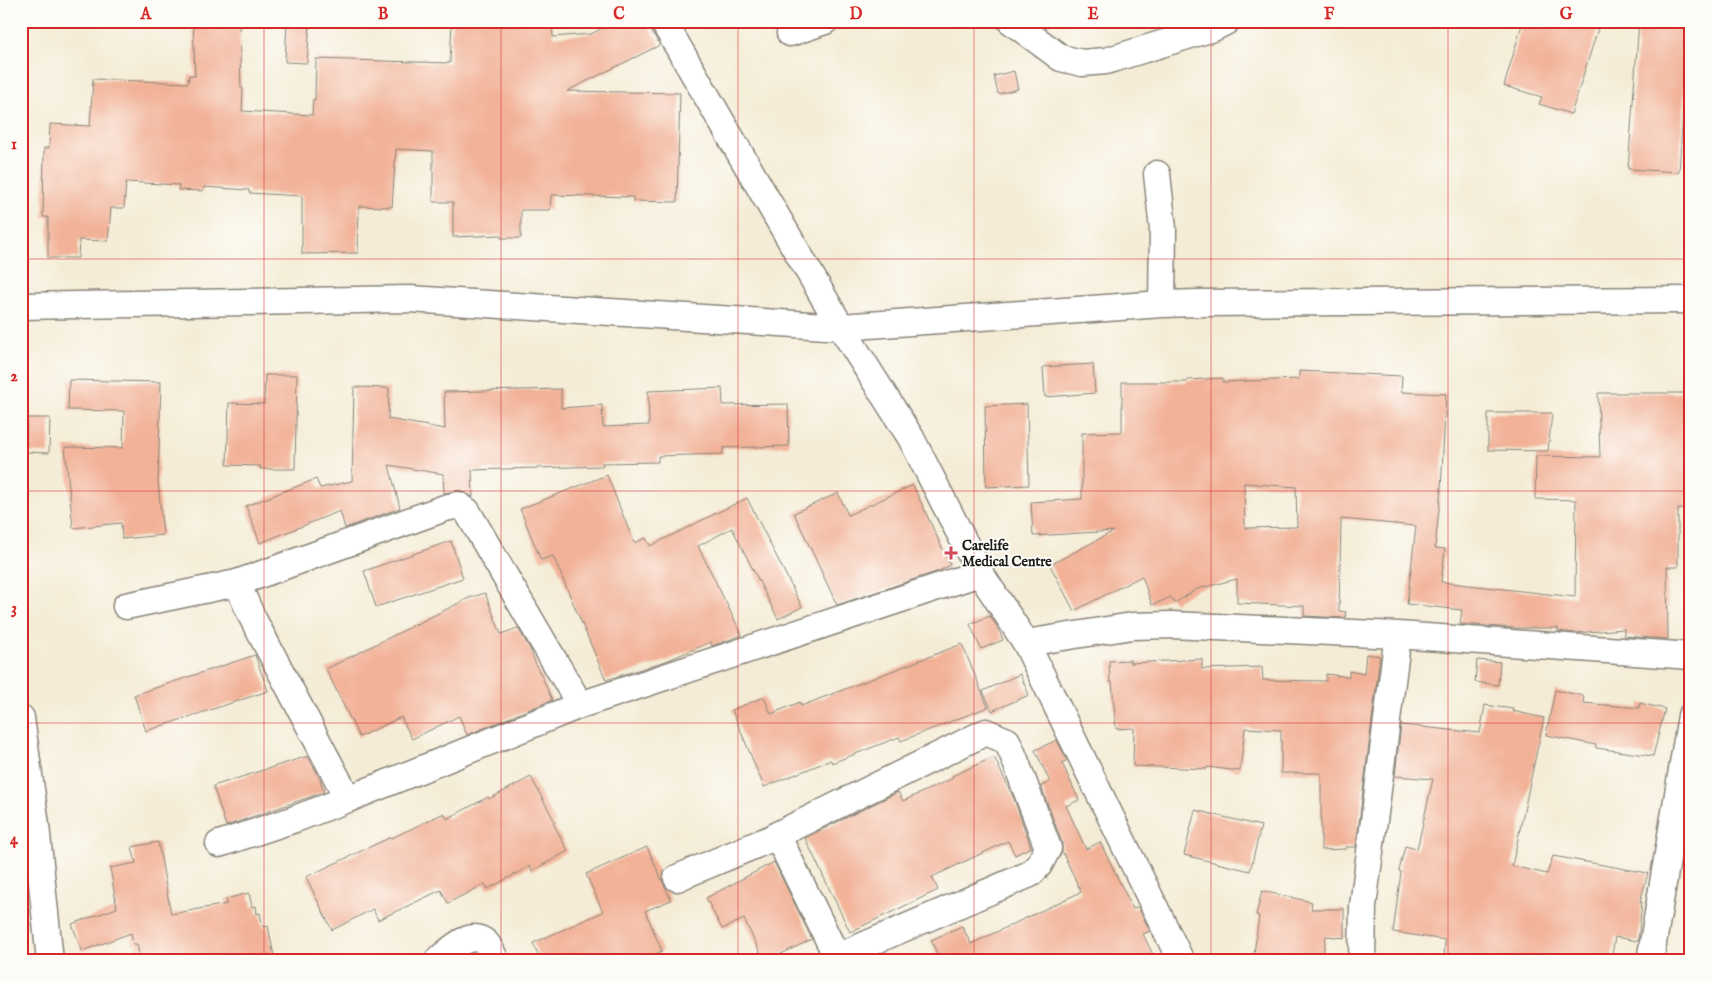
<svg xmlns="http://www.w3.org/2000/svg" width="1712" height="982" font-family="'IM FELL English',serif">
<rect width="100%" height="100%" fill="#fdfcf7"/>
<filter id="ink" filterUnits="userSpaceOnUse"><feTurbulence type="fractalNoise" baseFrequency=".02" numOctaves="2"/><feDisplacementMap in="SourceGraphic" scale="10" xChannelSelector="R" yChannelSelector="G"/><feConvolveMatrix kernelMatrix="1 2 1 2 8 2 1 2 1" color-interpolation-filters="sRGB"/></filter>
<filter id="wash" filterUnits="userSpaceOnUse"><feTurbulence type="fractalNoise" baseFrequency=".0096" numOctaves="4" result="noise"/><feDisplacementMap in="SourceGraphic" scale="20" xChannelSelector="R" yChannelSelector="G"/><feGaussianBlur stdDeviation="1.12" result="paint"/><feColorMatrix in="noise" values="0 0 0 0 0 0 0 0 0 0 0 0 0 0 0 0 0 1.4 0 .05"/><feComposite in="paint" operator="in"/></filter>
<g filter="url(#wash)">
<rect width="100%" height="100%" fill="#f4ecd6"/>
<g id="blocks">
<path fill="#f2b298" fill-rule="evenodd" d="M 193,21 L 239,21 L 241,88 L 243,88 L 242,111 L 312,115 L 313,99 L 315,100 L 316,59 L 450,63 L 452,21 L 552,21 L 553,37 L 591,34 L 616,21 L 648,21 L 650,29 L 660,45 L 567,91 L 680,93 L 677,202 L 633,201 L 633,197 L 551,195 L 550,210 L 521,210 L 521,238 L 501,238 L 501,235 L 453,237 L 453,202 L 433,202 L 433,151 L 396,149 L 392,207 L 359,206 L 358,253 L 302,254 L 302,196 L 249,193 L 249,190 L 204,187 L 203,191 L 178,190 L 179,185 L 126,182 L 124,208 L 111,208 L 108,241 L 79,240 L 78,258 L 48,258 L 48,217 L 43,217 L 44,148 L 49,148 L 50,124 L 90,126 L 93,79 L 188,83 L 189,75 L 195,76 Z
M 287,21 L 310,21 L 307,63 L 285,62 Z
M 1523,21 L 1574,21 L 1598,29 L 1571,114 L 1539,104 L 1542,97 L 1504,86 Z
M 1639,21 L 1689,24 L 1679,172 L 1628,169 Z
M 1014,71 L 1018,89 L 998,94 L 994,76 Z
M 1093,364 L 1095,393 L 1045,397 L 1043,367 Z
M 1299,371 L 1402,376 L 1401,392 L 1446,394 L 1441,489 L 1435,548 L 1445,549 L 1441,582 L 1575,597 L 1576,500 L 1535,499 L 1536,456 L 1600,457 L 1598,393 L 1691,393 L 1691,460 L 1685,509 L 1678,509 L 1678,567 L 1667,567 L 1668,639 L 1624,636 L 1624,629 L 1575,633 L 1558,631 L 1558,628 L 1514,628 L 1460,624 L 1462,610 L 1407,604 L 1416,526 L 1341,519 L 1339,611 L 1346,612 L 1345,618 L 1304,616 L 1304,606 L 1237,603 L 1237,579 L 1197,589 L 1175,603 L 1171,597 L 1152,605 L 1142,576 L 1074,611 L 1050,565 L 1114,531 L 1033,536 L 1031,502 L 1082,499 L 1082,433 L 1122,432 L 1122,382 L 1187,382 L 1187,380 L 1223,378 L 1223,382 L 1299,379 ZM 1244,483 L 1296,487 L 1297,527 L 1245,528 Z
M 265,375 L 297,375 L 295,469 L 260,469 L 261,466 L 227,465 L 229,403 L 264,404 Z
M 69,380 L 161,382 L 158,482 L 163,535 L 122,539 L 121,523 L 73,528 L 65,447 L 123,448 L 124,411 L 68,410 Z
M 354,387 L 389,388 L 388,419 L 445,429 L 444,392 L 561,389 L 561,408 L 602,405 L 603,427 L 649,425 L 648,391 L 722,388 L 723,405 L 788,404 L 789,446 L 723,448 L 723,454 L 658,456 L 658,462 L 602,463 L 603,466 L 472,470 L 473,497 L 460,490 L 444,493 L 443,474 L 389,465 L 400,508 L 345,528 L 340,511 L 260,543 L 246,506 L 316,479 L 320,488 L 352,481 Z
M 1027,404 L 1029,485 L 986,487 L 985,406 Z
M 1488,413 L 1552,413 L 1548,451 L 1488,450 Z
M 27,418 L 50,418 L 49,453 L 26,452 Z
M 607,475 L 634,543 L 646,538 L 650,546 L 747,498 L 802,607 L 778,619 L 732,528 L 698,546 L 742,635 L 712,646 L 711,642 L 666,661 L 606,680 L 553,556 L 541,560 L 520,509 Z
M 913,485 L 950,565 L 939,571 L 837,605 L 794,513 L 838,493 L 848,515 Z
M 451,541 L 463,578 L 376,607 L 364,571 Z
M 485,593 L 501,634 L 518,628 L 530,649 L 539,672 L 540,672 L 552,700 L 467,735 L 459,716 L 412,739 L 401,717 L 359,737 L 326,669 L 469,598 Z
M 990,616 L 998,628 L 1003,640 L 981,649 L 970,624 Z
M 962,644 L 988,707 L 901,741 L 899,737 L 832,763 L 831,760 L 764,787 L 732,710 L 764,697 L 771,714 L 800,702 L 801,706 Z
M 1366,654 L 1380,656 L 1356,847 L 1346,847 L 1346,849 L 1321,850 L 1321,773 L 1281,773 L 1281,730 L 1245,728 L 1240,771 L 1207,767 L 1207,769 L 1133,766 L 1134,728 L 1116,729 L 1112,682 L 1110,682 L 1109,661 L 1130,660 L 1130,663 L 1202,659 L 1202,669 L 1262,667 L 1263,680 L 1326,681 L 1326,674 L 1349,677 L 1349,671 L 1364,674 Z
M 255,655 L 268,691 L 146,731 L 134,695 Z
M 1477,660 L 1500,662 L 1498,685 L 1475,682 Z
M 1020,674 L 1029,695 L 992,711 L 983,691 Z
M 1555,690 L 1584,696 L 1583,703 L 1639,708 L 1640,703 L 1665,709 L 1653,756 L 1596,748 L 1596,745 L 1546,735 Z
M 1485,705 L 1513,709 L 1512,711 L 1544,718 L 1512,866 L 1547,874 L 1553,856 L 1648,873 L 1640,902 L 1642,902 L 1638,941 L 1615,937 L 1611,961 L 1444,961 L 1445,940 L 1393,932 L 1401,872 L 1399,871 L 1405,846 L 1417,849 L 1433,779 L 1395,776 L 1401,725 L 1480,733 Z
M 1057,740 L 1067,760 L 1062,763 L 1079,800 L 1066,806 L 1086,849 L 1100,842 L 1133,909 L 1138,907 L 1150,931 L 1143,934 L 1156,961 L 934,961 L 939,958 L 931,940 L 962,926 L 971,944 L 1081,892 L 1062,851 L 1062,843 L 1041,786 L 1050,782 L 1035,750 Z
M 308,756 L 320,779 L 324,792 L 226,826 L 213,786 Z
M 994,757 L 1014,799 L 1031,847 L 1015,855 L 1008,841 L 932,877 L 938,890 L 850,932 L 805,838 L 898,792 L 903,801 L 953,778 L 952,776 Z
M 531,777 L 555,822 L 553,823 L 568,851 L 532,871 L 530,866 L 488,889 L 485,884 L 448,903 L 441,890 L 378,920 L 373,909 L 332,930 L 306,877 L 391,837 L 392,838 L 444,813 L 447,819 L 488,797 L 489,799 Z
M 1195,810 L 1261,826 L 1250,871 L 1184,855 Z
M 158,842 L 171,914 L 227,904 L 226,899 L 249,893 L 252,907 L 256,906 L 257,914 L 260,913 L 263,927 L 268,926 L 275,961 L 140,961 L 137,944 L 133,944 L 131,933 L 82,951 L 72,924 L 117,908 L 110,868 L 136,863 L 132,847 Z
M 647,847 L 671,900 L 645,911 L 662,951 L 640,961 L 541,961 L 533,943 L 603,912 L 586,874 Z
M 774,862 L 812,939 L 767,961 L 764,961 L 744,919 L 722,929 L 706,898 Z
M 1262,891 L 1312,902 L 1311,909 L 1344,909 L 1344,938 L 1326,936 L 1322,961 L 1253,961 L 1259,916 L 1256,915 Z"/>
</g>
</g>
<g filter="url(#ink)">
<use href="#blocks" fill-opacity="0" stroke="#888479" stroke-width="1"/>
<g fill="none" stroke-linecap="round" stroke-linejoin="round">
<defs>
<path id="minor" d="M 663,21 L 841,327 L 911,438 L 980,573 L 1026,643 L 1181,961
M 1011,21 L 1061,58 L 1082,63 L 1106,61 L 1213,28 L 1227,21
M 790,33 L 825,21
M 1157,174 L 1163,229 L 1162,304
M 21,306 L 410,299 L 841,327 L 1162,304 L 1199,303 L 1691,300
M 237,583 L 252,617 L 348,799 L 580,705 L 980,573
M 126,606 L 237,583 L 445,508 L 458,505 L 467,511 L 580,705
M 1026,643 L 1132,626 L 1171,625 L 1398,635 L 1691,656
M 21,718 L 36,825 L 50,961
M 219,844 L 295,819 L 348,799
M 677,878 L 777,836
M 437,961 C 450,951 470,928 486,943 C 490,947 493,955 496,961
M 829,961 L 837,957 L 1030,874 L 1039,865 L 1048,848 L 1014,757 L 1007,741 L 986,732 L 777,835 L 784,849 L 837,957 L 839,961
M 1362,961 L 1363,906 L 1398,635
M 1650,961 L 1691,716"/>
</defs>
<use href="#minor" stroke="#888479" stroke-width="29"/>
<use href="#minor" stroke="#fff" stroke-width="26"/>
</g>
</g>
<path fill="none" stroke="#d62828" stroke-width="1" stroke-opacity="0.55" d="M 264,21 L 264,961M 501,21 L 501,961M 738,21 L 738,961M 974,21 L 974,961M 1211,21 L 1211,961M 1448,21 L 1448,961M 21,259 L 1691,259M 21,491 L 1691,491M 21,723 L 1691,723"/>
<path fill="#d1495b" stroke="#fdfcf7" stroke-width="2" d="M948.5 545.5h5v5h5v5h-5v5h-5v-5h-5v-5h5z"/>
<g text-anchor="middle" stroke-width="4" stroke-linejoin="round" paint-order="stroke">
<g font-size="14" font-weight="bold" fill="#1c1c1c" stroke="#fdfcf7" text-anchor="start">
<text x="962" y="550">Carelife<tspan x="962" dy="16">Medical Centre</tspan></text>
</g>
</g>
<rect width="1712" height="982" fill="none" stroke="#fdfcf7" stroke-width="55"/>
<rect x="28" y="28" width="1656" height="926" fill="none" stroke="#d62828" stroke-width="2"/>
<g font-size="16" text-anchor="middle" font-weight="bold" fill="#d62828">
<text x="146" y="19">A</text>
<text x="383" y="19">B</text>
<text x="619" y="19">C</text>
<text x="856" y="19">D</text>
<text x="1093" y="19">E</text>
<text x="1329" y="19">F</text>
<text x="1566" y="19">G</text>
<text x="14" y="149">1</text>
<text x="14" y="381">2</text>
<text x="14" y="613">3</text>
<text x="14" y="844">4</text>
</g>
</svg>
